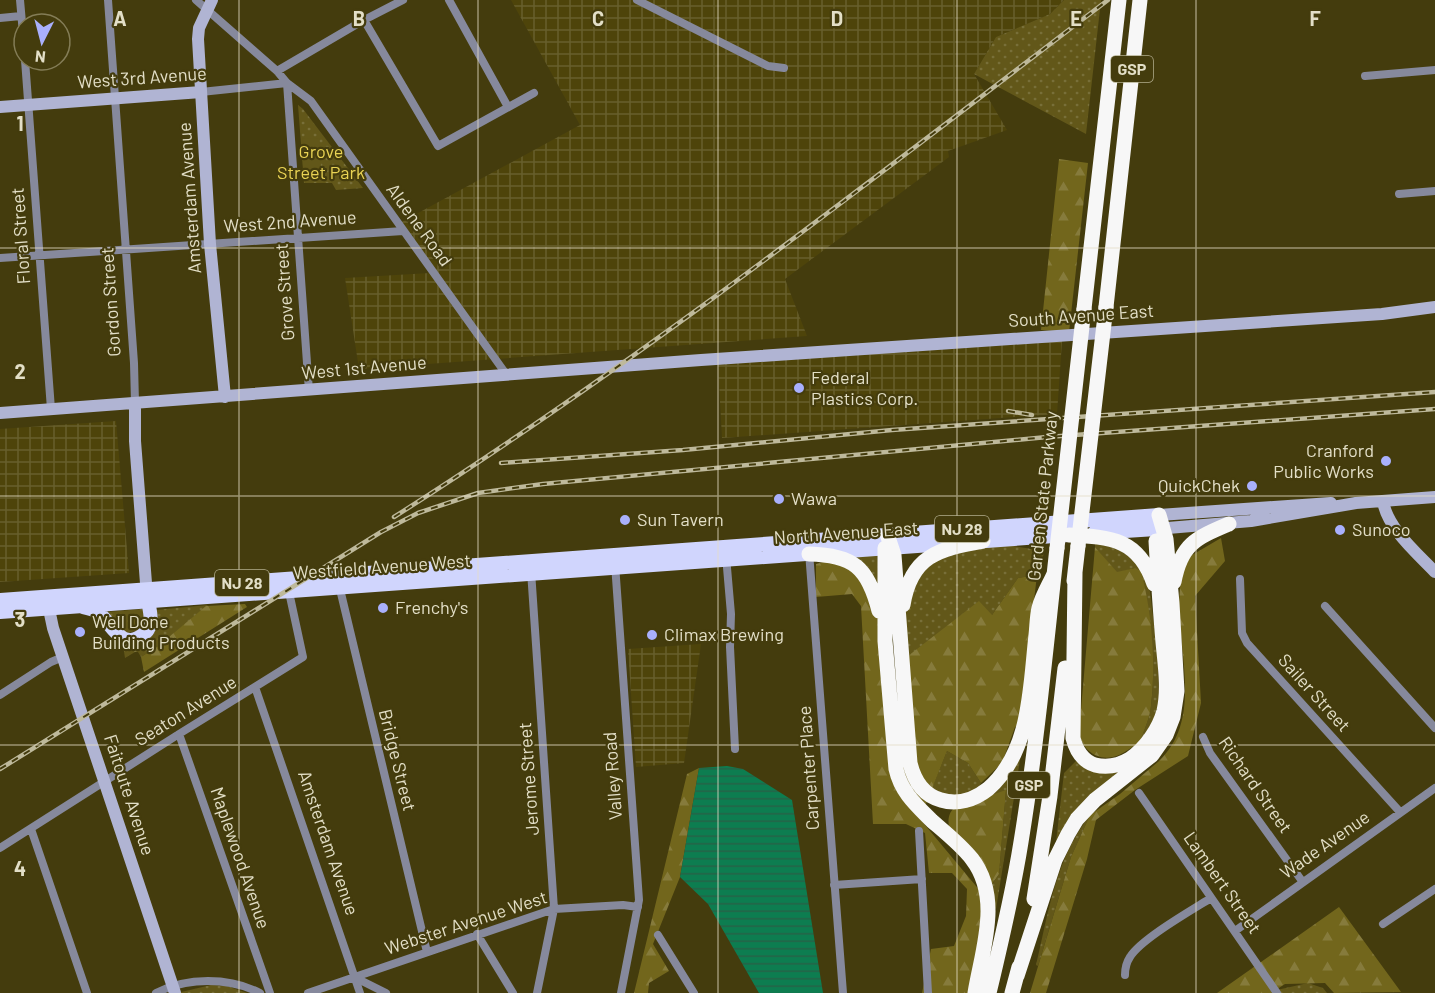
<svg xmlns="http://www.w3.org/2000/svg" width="1435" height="993" font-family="Barlow,sans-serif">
<defs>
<pattern id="industrial-grid" width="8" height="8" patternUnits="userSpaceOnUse" patternTransform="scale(1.5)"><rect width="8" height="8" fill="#4e440a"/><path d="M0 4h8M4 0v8" fill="none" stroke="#675f2c"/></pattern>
<pattern id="green-dots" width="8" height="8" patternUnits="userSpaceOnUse" patternTransform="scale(1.5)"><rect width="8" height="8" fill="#625719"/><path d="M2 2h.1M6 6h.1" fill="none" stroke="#786f39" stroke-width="1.8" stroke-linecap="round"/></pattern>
<pattern id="forest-firs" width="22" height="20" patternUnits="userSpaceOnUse" patternTransform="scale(1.5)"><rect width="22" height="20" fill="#72661c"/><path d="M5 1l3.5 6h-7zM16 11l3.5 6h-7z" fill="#867b3c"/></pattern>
<pattern id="water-rules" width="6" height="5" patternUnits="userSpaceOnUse" patternTransform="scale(1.5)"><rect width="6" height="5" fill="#0d7d50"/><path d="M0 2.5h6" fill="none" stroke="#266347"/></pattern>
</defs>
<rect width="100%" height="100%" fill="#443c0d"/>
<path fill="url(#industrial-grid)" d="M 511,0 L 1064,0 L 1050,14 L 996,37 L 974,74 L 1007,130 L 948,151 L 949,157 L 785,279 L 807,336 L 359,369 L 345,278 L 430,273 L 398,224 L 580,125 Z
M 1062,341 L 1057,414 L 722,438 L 718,364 Z
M 116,421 L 129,573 L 0,582 L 0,429 Z
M 701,644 L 684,763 L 636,767 L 628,649 Z"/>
<path fill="url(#green-dots)" d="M 1064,0 L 1101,0 L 1086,134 L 974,74 L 996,37 L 1050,14 Z
M 298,105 L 303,109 L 363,188 L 336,190 L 332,183 L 304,183 Z
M 983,541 L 1032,549 L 1046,547 L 1037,575 L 1018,578 L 992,615 L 908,656 L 901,635 L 914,571 Z
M 1095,542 L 1105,542 L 1144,565 L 1150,592 L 1158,657 L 1159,702 L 1153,722 L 1140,742 C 1144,730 1150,718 1151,706 C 1157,659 1145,614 1135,568 L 1117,573 L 1095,547 Z
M 877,553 L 881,596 L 854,555 Z
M 208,605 L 158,646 L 141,657 L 138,652 L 135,652 L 125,658 L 123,645 L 115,645 L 110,636 L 129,644 L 156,610 Z
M 144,609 L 146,620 L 141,630 L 126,633 L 106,612 Z
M 947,751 L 968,763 L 981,783 L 978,790 C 959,796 951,799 932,788 Z
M 1021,754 L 996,909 L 993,907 L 991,886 L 999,874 L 1006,791 L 981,799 Z
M 1077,760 L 1124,766 L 1056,842 L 1064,773 Z
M 1090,815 L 1071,857 L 1038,966 L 1036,965 C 1049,911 1055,860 1090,815 Z
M 1308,983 L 1323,988 L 1327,993 L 1263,993 Z
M 211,985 L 227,986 L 247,993 L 177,993 Z"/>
<path fill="url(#forest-firs)" d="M 1059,159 L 1088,163 L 1069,332 L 1041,330 Z
M 1221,538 L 1225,561 L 1195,596 L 1201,703 L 1188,756 L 1135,790 L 1096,820 L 1087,859 L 1046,993 L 1030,993 L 1071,857 L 1090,815 L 1120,794 L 1159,761 C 1208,714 1171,638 1181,581 C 1183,573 1185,565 1187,558 Z
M 1095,547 L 1117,572 L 1135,568 L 1141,571 C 1152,613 1156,663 1151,706 C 1150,718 1144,730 1140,742 C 1133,746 1126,752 1119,755 C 1100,763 1083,752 1079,733 Z
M 834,559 C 839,561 847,563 851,567 C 891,605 893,704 899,756 L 908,656 L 979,601 L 992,615 L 1018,578 L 1037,575 L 1019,726 L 1015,727 L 1002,763 L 981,783 L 968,763 L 947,751 L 920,819 L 981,892 L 981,948 L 968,993 L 922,993 L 931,949 L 954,946 L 966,916 L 967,889 L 952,873 L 929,873 L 925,833 L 906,824 L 873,824 L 861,606 L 852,594 L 816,597 L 816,564 Z
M 245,604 L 247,607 L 144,672 L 141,657 L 158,646 L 206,606 Z
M 699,768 L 680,877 L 653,944 L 669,971 L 649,983 L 648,993 L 634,993 L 687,774 Z
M 1006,790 L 999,874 L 992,884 L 987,873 L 949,828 C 948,820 948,814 954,808 Z
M 1339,907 L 1401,992 L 1334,993 L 1325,983 L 1285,984 L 1271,993 L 1217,993 Z"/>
<path fill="#625719" d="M 319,138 L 321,167 L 303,168 L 302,139 Z"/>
<path fill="url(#water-rules)" d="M 727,766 L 743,769 L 792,800 L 823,993 L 759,993 L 708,904 L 680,877 L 699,768 Z"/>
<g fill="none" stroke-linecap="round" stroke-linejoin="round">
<path stroke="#86899c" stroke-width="8" d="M 20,0 L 24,45
M 108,0 L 134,363 L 135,403
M 196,0 L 277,71 L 287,83 L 311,101 L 506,374
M 449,0 L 508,107
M 637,0 L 768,66 L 784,68
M 0,18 L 21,16
M 364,20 L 438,146 L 534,93
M 25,60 L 51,409
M 277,71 L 364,20 L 403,0
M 1365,76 L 1435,70
M 201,92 L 287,83 L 309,391
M 1399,194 L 1435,191
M 0,258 L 403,231
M 809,552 L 843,993
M 726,556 L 731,614 L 730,647 L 735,749
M 615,564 L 639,900 L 621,993
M 531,571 L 554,909 L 537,993
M 1240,579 L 1242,633 L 1247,643 L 1400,812
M 339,585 L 427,952
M 1325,606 L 1435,728
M 255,687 L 360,993
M 0,695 L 51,662 L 63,657
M 179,734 L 270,993
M 1203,737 L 1210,753 L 1302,881
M 1139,793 L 1277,993
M 31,829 L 87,993
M 919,831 L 928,993
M 0,848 L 179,734 L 303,657 L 289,592
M 834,885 L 922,879
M 1383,924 L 1435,889
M 1235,931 L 1435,788
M 477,934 L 513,993
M 658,935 L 694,993
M 1125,975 C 1125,969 1126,963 1130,957 C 1141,939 1192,910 1211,898
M 354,977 L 386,993
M 156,993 C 187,977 229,977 260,993
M 308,993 L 554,909 L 623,905 L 638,907"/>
<path stroke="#b0b4d3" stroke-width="12" d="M 212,0 L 199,28 L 198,39 L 210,244 L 225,397
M 0,107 L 201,92
M 135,403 L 135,441 L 147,596
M 0,413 L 701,360 L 1382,314 L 1435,307
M 1383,501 C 1387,528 1417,553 1435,572
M 1159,515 L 1331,503
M 1156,529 L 1251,521 L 1356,503 L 1435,497
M 53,601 L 49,609 L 53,628 L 175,993"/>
<path stroke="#d0d5fd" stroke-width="14" d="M 1094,533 L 1156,529
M 0,600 L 1159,515
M 83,607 C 89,608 95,610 100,614 C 112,625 123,653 145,633 C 154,625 150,611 148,601
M 0,612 L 1069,535"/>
<path stroke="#f7f7f7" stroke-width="15" d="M 1106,307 L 1140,0
M 1084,309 L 1119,0
M 887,534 L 894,555 L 910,763 C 914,780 923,795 941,800 C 957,805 974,800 988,789 C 1031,752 1030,687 1036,635 C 1037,626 1037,616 1039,608 C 1042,596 1049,585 1054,574
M 1069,535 C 1111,537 1139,539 1154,584
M 885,548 L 885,641 L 896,769 C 901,792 916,805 932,821 C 946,833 961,845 972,859 C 1002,898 982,950 975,993
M 809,554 C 853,555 868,567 879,611
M 1075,573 L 1073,738 C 1076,750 1083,761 1095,765 C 1107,768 1120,765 1130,759 C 1146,748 1159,729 1164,711 C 1169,689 1165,664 1163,642 C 1160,608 1158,575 1156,541
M 1074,581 L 1078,546
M 1174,582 C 1181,544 1196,538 1229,524
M 903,605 C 911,556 938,549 983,541
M 1034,899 L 1050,796 L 1065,668
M 1017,976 L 1055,860 L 1068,834 L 1077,819 L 1095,800 L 1152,755 L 1166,735 L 1173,717 L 1177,691 L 1172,603 L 1166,539 L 1159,515
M 989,993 C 1001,943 1013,893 1021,842 C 1037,744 1046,646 1057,548
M 1012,993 L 1019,967"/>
<defs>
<path id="rail" d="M 1008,411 L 1032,415
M 501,463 L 683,450 L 892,430 L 1435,392
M 394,517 C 643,359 874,178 1108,0
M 0,769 L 381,532 L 418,513 L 478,493 L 543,484 L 1047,437 L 1435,409"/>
</defs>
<use href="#rail" stroke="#beb99b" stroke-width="4.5"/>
<use href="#rail" stroke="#443c0d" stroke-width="2" stroke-dasharray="7" stroke-linecap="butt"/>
<path stroke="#f7f7f7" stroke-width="15" d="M 1078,546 L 1106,307
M 1057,548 L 1084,309"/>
</g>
<path fill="none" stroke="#e3dfc7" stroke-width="1.5" stroke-opacity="0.55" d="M 239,0 L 239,993M 478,0 L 478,993M 718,0 L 718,993M 957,0 L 957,993M 1196,0 L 1196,993M 0,248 L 1435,248M 0,496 L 1435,496M 0,745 L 1435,745"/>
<g fill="#a9b0fc" stroke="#443c0d" stroke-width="2">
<circle cx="799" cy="388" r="6"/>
<circle cx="1386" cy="461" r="6"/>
<circle cx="1252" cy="486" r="6"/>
<circle cx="779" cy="499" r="6"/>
<circle cx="625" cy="520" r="6"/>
<circle cx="1340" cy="530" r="6"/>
<circle cx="383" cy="608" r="6"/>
<circle cx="80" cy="632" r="6"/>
<circle cx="652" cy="635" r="6"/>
</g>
<g text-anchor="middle" stroke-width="4.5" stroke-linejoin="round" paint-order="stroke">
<g fill="#443c0d" stroke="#b3ae8f" stroke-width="1.5">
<rect x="1111" y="56" width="42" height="26" rx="4.5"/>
<rect x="935" y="516" width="54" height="26" rx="4.5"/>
<rect x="215" y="570" width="54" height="26" rx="4.5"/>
<rect x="1008" y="772" width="42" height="26" rx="4.5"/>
</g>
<g font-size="16" font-weight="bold" fill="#e3dfc7">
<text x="1132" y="75">GSP</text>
<text x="962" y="535">NJ 28</text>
<text x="242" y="589">NJ 28</text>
<text x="1029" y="791">GSP</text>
</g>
<g font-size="18" fill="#e3dfc7" stroke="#443c0d">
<text transform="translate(142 78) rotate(-4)" y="6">West 3rd Avenue</text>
<text transform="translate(190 198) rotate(-94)" y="6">Amsterdam Avenue</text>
<text transform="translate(290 222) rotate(-4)" y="6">West 2nd Avenue</text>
<text transform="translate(419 225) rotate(54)" y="6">Aldene Road</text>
<text transform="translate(21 236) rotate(-94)" y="6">Floral Street</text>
<text transform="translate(285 292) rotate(-94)" y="6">Grove Street</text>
<text transform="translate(111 302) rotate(-94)" y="6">Gordon Street</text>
<text transform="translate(1081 316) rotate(-4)" y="6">South Avenue East</text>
<text transform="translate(364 368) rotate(-5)" y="6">West 1st Avenue</text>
<text transform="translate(1043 496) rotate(-84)" y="6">Garden State Parkway</text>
<text transform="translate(846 533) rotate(-4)" y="6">North Avenue East</text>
<text transform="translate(382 567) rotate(-4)" y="6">Westfield Avenue West</text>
<text transform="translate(1314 693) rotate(48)" y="6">Sailer Street</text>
<text transform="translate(186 711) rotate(-32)" y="6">Seaton Avenue</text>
<text transform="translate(397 760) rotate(76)" y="6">Bridge Street</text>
<text transform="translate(809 768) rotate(-94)" y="6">Carpenter Place</text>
<text transform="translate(613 776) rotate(-94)" y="6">Valley Road</text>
<text transform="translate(529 779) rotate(-94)" y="6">Jerome Street</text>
<text transform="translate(1255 785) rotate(55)" y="6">Richard Street</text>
<text transform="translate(129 795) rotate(72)" y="6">Faitoute Avenue</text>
<text transform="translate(328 843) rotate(71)" y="6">Amsterdam Avenue</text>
<text transform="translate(1325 845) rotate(-35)" y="6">Wade Avenue</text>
<text transform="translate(240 858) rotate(71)" y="6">Maplewood Avenue</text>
<text transform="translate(1222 883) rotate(55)" y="6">Lambert Street</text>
<text transform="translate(466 923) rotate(-18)" y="6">Webster Avenue West</text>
</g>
<g font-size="18" fill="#e9d354" stroke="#443c0d">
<text x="321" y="158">Grove<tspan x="321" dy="21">Street Park</tspan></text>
</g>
<g font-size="18" fill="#e3dfc7" stroke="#443c0d" text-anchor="start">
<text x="811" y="384">Federal<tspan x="811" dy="21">Plastics Corp.</tspan></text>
<text x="1374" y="457" text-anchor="end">Cranford<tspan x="1374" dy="21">Public Works</tspan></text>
<text x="1240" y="492" text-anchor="end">QuickChek</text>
<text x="791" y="505">Wawa</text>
<text x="637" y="526">Sun Tavern</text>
<text x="1352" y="536">Sunoco</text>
<text x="395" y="614">Frenchy's</text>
<text x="92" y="628">Well Done<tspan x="92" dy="21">Building Products</tspan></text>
<text x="664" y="641">Climax Brewing</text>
</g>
</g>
<g font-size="20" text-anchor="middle" font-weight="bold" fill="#e3dfc7" stroke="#443c0d" stroke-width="4.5" stroke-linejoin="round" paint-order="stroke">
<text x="120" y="26">A</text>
<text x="359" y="26">B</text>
<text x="598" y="26">C</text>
<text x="837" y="26">D</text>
<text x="1076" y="26">E</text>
<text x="1315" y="26">F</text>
<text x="20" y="131">1</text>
<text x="20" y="379">2</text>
<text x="20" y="627">3</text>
<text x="20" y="876">4</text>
</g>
<g transform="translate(42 42) rotate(186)"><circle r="28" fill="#443c0d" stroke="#847d57" stroke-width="1.5"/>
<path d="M0-4.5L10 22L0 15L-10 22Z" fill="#a9b0fc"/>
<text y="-9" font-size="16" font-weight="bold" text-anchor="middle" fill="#e3dfc7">N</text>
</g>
</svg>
